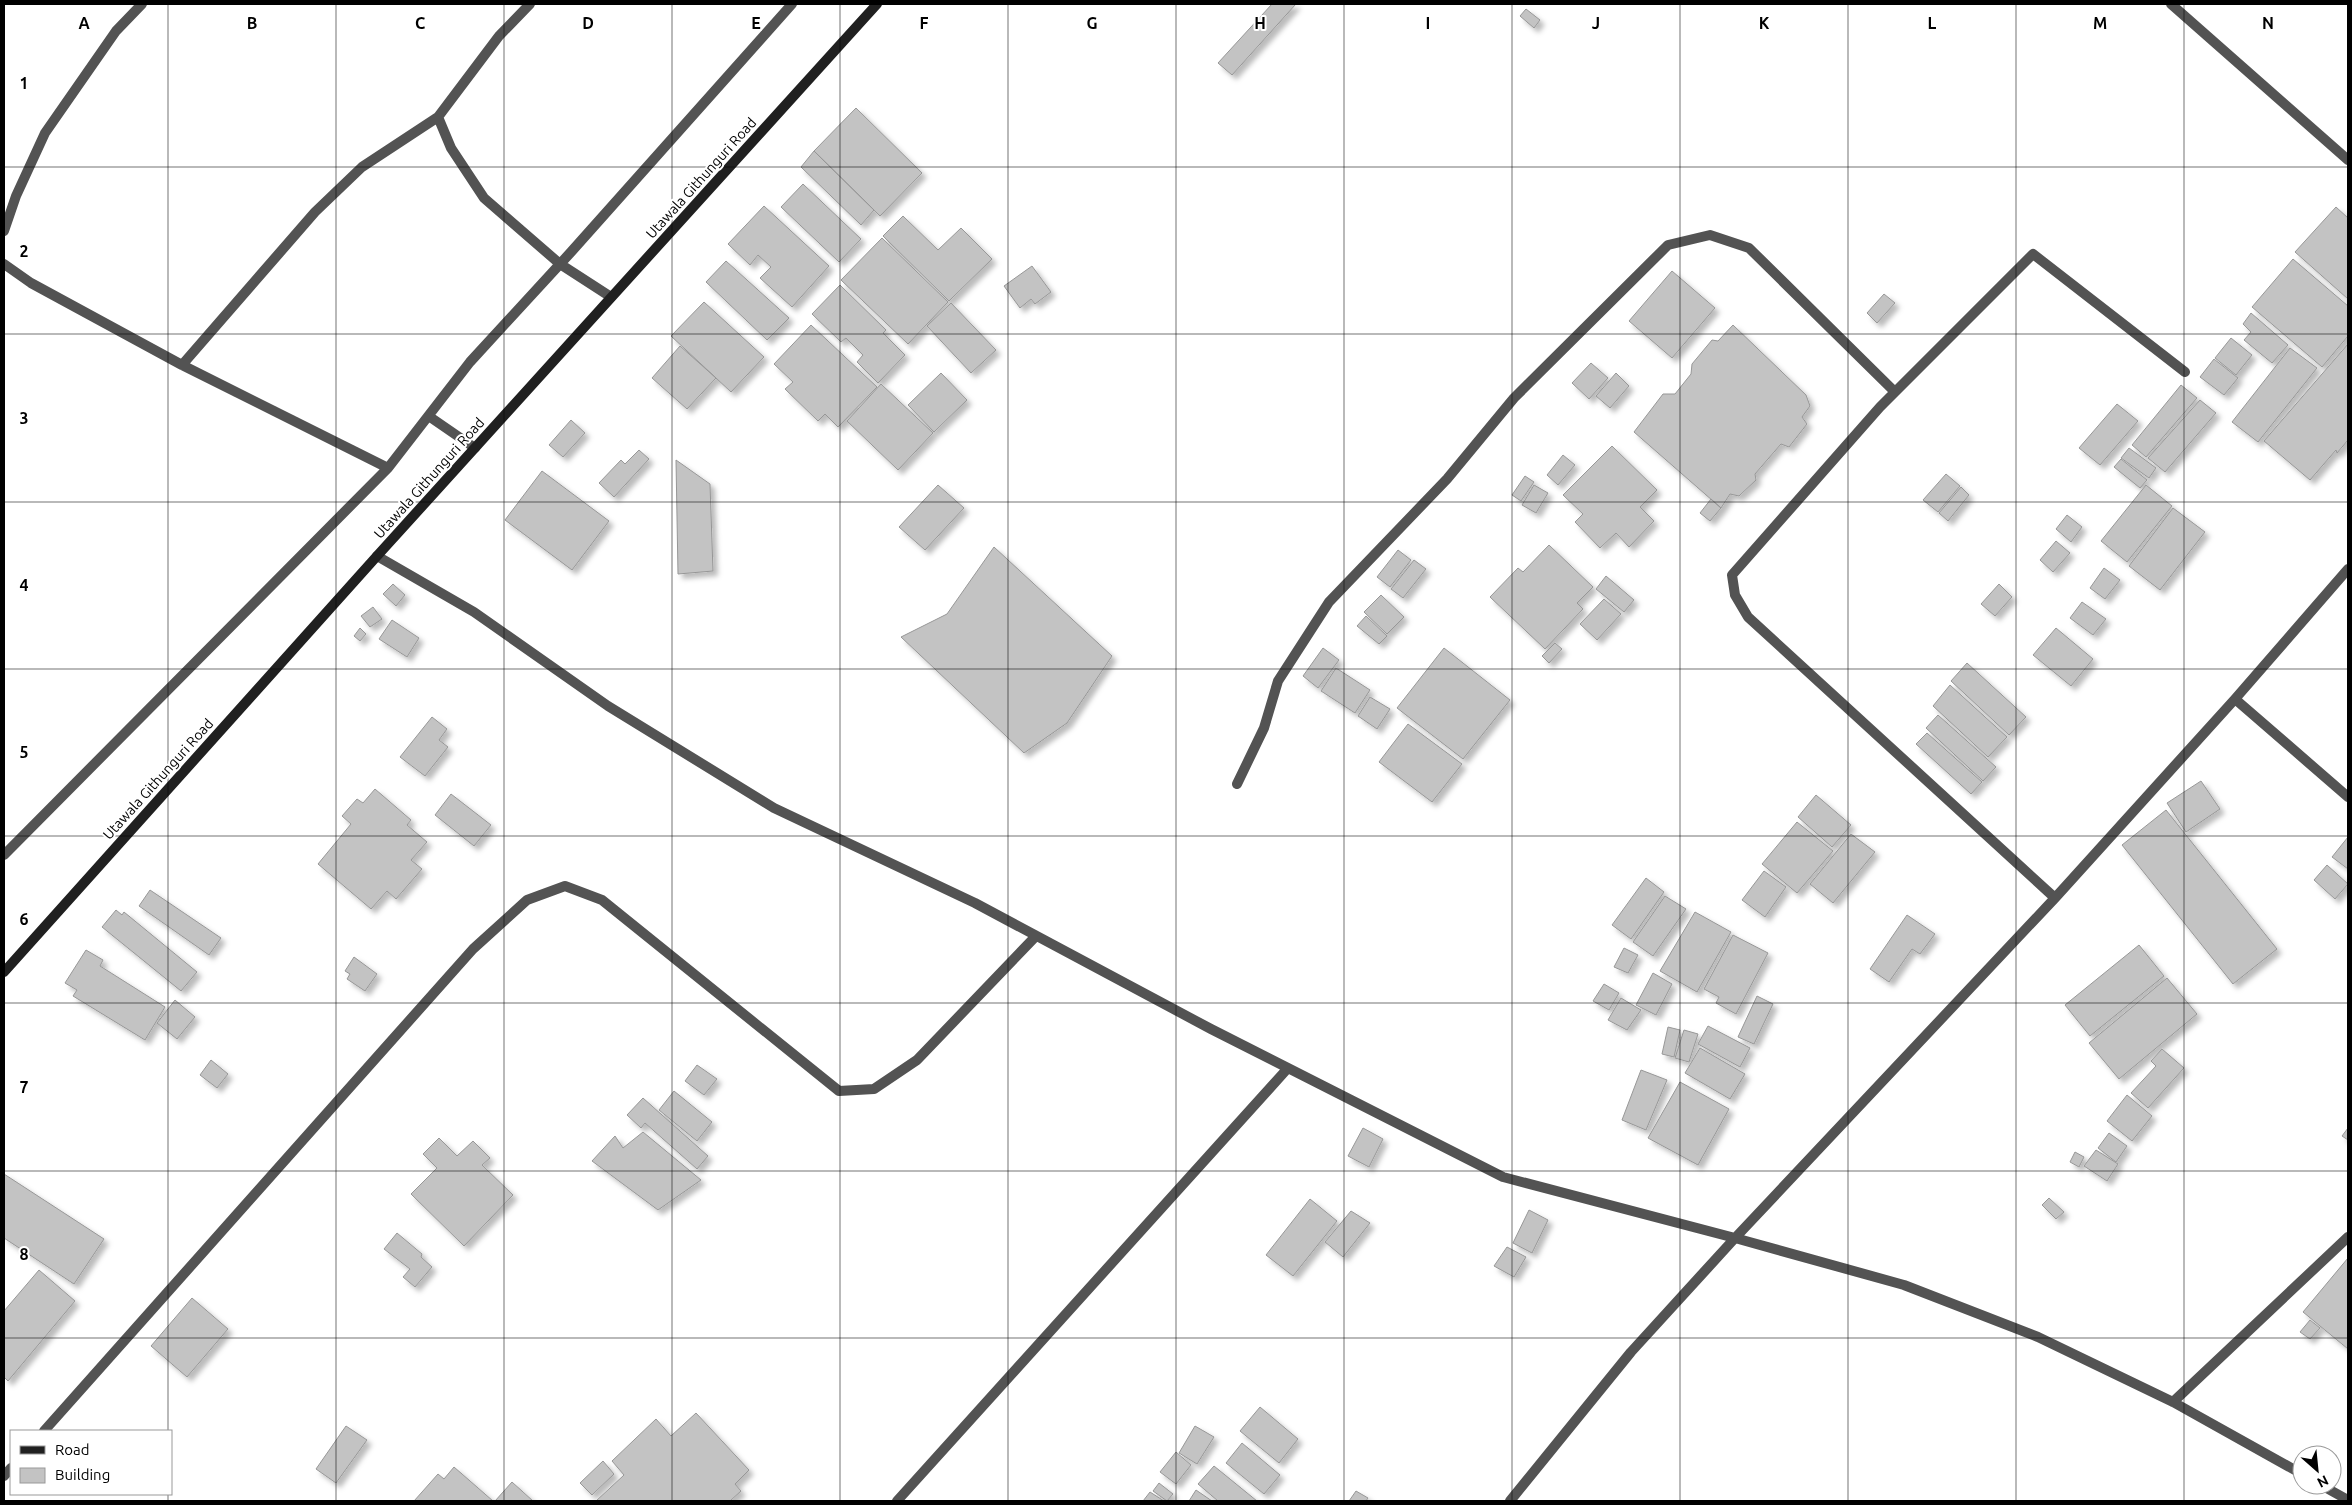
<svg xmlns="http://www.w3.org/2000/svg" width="2352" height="1505" font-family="Ubuntu,sans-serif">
<defs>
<filter id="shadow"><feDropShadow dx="4.5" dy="4.5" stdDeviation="2.5" flood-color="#0004"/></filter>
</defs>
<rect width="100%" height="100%" fill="#fff"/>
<path fill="#c3c3c3" stroke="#979797" filter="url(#shadow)" d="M 1272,4 L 1296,4 L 1232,75 L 1218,63 Z
M 1526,9 L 1540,20 L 1534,28 L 1520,16 Z
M 856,108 L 922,173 L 880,216 L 814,151 Z
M 814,151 L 874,210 L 861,225 L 801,167 Z
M 803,184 L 861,239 L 839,262 L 781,207 Z
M 764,206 L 829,266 L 792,307 L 760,278 L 771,267 L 758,255 L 750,265 L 728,244 Z
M 2336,207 L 2348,218 L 2348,299 L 2295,252 Z
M 903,216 L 938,250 L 961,228 L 992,259 L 949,301 L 883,236 Z
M 882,238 L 948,302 L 908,344 L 841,280 Z
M 2293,259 L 2348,306 L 2348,336 L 2322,367 L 2252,307 Z
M 726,261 L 789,318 L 767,340 L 706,282 Z
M 1032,266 L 1051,292 L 1035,304 L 1031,299 L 1020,308 L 1004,286 Z
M 1672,271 L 1715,308 L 1672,358 L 1629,321 Z
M 840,285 L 886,330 L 883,333 L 905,355 L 878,383 L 857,362 L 863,355 L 846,338 L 841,342 L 812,314 Z
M 1884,294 L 1895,303 L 1877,323 L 1867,313 Z
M 704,302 L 764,357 L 731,392 L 671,336 Z
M 951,303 L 996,350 L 971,373 L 927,326 Z
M 2251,313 L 2288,345 L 2272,363 L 2244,340 L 2251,332 L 2243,324 Z
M 811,325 L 877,387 L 838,427 L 825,414 L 818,421 L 785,389 L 793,382 L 774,364 Z
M 1733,325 L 1806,395 L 1810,406 L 1802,417 L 1807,424 L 1789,447 L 1781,444 L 1755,474 L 1756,480 L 1739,496 L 1730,494 L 1721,508 L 1634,432 L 1663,394 L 1675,394 L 1691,374 L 1692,364 L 1712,340 L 1718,341 Z
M 2231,338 L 2252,355 L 2236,375 L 2215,358 Z
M 2348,344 L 2348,440 L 2337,453 L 2336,450 L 2310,480 L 2264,441 Z
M 680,346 L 716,378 L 687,409 L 652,378 Z
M 2290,348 L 2317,368 L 2258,442 L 2232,422 Z
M 2214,359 L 2238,378 L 2224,395 L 2200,377 Z
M 1591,363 L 1608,378 L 1589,399 L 1572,383 Z
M 941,373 L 967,400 L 934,432 L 908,405 Z
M 1616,373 L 1629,386 L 1610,408 L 1596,396 Z
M 881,384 L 933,433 L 898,470 L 847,421 Z
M 2181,385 L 2197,398 L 2146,457 L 2132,445 Z
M 2200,400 L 2216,413 L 2165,472 L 2148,458 Z
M 2117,404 L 2138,421 L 2100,465 L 2079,448 Z
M 571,420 L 585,433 L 563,457 L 549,445 Z
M 1612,446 L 1657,490 L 1640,507 L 1654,521 L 1629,547 L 1616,533 L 1600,548 L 1575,522 L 1583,514 L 1563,495 Z
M 2129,448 L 2156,468 L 2149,478 L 2121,458 Z
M 639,450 L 649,459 L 614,497 L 599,483 L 621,460 L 625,464 Z
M 1563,455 L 1575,465 L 1558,485 L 1547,475 Z
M 2121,459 L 2147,480 L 2140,488 L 2114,467 Z
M 676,460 L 710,484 L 713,571 L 678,574 Z
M 542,471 L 609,521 L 572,570 L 505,520 Z
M 1946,474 L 1960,486 L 1938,512 L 1923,500 Z
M 1525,476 L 1534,482 L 1521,501 L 1512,495 Z
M 938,485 L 964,508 L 925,550 L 899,527 Z
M 1534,485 L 1548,493 L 1536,513 L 1522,505 Z
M 2146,485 L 2172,506 L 2127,562 L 2101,541 Z
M 1961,487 L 1969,495 L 1948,521 L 1939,513 Z
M 1711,499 L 1721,508 L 1710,521 L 1700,513 Z
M 2173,508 L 2205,532 L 2160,590 L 2129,566 Z
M 2067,515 L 2082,527 L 2071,542 L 2056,529 Z
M 2056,541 L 2070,553 L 2053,572 L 2040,560 Z
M 1549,545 L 1593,587 L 1577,603 L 1583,609 L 1545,649 L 1490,597 L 1518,568 L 1523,572 Z
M 994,547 L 1112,656 L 1067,723 L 1024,753 L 901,637 L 947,614 Z
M 1398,550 L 1411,560 L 1390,587 L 1377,577 Z
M 1414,560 L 1426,569 L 1403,598 L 1391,589 Z
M 2104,568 L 2120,580 L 2105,599 L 2090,588 Z
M 1606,576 L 1634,600 L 1624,612 L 1596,589 Z
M 393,584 L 405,595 L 396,606 L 383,594 Z
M 1999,584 L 2012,597 L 1995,616 L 1981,604 Z
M 1381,595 L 1404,617 L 1387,634 L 1364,612 Z
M 1604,599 L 1621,614 L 1597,640 L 1580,624 Z
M 2082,602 L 2106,619 L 2093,635 L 2070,618 Z
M 373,607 L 382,619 L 370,627 L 361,616 Z
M 1366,616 L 1387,636 L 1379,644 L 1357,626 Z
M 392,620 L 419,638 L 407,657 L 379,639 Z
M 360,628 L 366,634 L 360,641 L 354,636 Z
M 2056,628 L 2093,659 L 2071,686 L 2033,655 Z
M 1555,643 L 1562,649 L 1549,663 L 1542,656 Z
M 1323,648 L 1339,660 L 1318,688 L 1303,676 Z
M 1444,648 L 1510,700 L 1463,759 L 1397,708 Z
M 1967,663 L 2026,717 L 2009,735 L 1951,681 Z
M 1336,668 L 1370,690 L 1355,713 L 1321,691 Z
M 1950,685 L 2007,737 L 1988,757 L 1933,706 Z
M 1370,697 L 1390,709 L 1377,729 L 1358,716 Z
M 1938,715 L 1996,767 L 1983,781 L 1926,728 Z
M 432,717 L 447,729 L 439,740 L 448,747 L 425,776 L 400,757 Z
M 1408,724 L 1462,764 L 1432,802 L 1379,762 Z
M 1927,733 L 1982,782 L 1971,794 L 1916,744 Z
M 2201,781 L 2220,809 L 2186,832 L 2167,803 Z
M 375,789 L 411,820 L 407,825 L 427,842 L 411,860 L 422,869 L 396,899 L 387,891 L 371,909 L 318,864 L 351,824 L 342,816 L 357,799 L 363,803 Z
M 451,794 L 491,825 L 474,846 L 435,815 Z
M 1816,795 L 1851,825 L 1832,847 L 1798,817 Z
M 2166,810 L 2277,949 L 2233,984 L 2122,845 Z
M 1797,822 L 1833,851 L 1797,893 L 1762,864 Z
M 1851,834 L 1875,852 L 1833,903 L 1810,884 Z
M 2348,837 L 2348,869 L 2332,857 Z
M 2327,865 L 2348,884 L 2335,899 L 2314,880 Z
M 1764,871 L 1786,887 L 1765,917 L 1742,900 Z
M 1646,878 L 1664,892 L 1631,939 L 1612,925 Z
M 150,890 L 221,938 L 209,955 L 139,906 Z
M 1665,896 L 1686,909 L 1653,956 L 1633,942 Z
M 116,910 L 122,915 L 124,912 L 197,972 L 181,991 L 102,927 Z
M 1695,912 L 1731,932 L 1697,992 L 1660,971 Z
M 1907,915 L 1935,934 L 1920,954 L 1912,949 L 1889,982 L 1870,969 Z
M 1733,935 L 1768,953 L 1736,1014 L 1716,1003 L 1719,997 L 1704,989 Z
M 2139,945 L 2164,976 L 2090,1036 L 2065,1005 Z
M 1624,948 L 1638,955 L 1628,973 L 1614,967 Z
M 86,950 L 103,960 L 100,966 L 165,1007 L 145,1040 L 73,996 L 77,990 L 65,983 Z
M 354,957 L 377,974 L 365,991 L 347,979 L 350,974 L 345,971 Z
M 1653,973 L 1672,984 L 1656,1015 L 1636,1005 Z
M 2167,978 L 2197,1014 L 2119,1079 L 2089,1043 Z
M 1604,984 L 1619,993 L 1609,1010 L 1593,1001 Z
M 1757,996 L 1773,1004 L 1754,1044 L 1738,1037 Z
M 1621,998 L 1641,1010 L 1627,1030 L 1608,1020 Z
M 175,1000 L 195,1017 L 177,1039 L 157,1023 Z
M 1708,1026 L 1750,1048 L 1740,1067 L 1698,1044 Z
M 1668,1027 L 1680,1030 L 1674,1057 L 1662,1054 Z
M 1684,1030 L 1698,1034 L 1689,1062 L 1675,1058 Z
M 1700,1048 L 1745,1074 L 1730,1099 L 1685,1073 Z
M 2162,1049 L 2184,1068 L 2148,1108 L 2131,1093 L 2156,1066 L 2151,1061 Z
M 211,1060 L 228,1074 L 217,1088 L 200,1075 Z
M 697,1065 L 717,1079 L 704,1095 L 685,1081 Z
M 1641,1070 L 1667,1080 L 1646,1130 L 1622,1120 Z
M 1680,1082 L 1729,1109 L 1698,1165 L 1648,1138 Z
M 674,1091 L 712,1122 L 697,1141 L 659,1110 Z
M 2127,1095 L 2152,1116 L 2132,1141 L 2107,1121 Z
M 643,1098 L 708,1156 L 697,1169 L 645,1123 L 641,1128 L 627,1115 Z
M 1363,1128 L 1383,1139 L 1369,1167 L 1348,1156 Z
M 2348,1128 L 2348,1140 L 2342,1136 Z
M 643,1132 L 701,1180 L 658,1210 L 592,1161 L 615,1136 L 623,1148 Z
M 2109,1133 L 2127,1146 L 2116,1162 L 2098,1148 Z
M 439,1138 L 457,1156 L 473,1141 L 490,1158 L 482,1165 L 513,1195 L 464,1246 L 411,1194 L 437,1168 L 423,1154 Z
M 2096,1150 L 2118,1164 L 2107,1181 L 2084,1166 Z
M 2075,1152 L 2084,1157 L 2079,1167 L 2070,1162 Z
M 4,1174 L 104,1239 L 74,1284 L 4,1238 Z
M 2049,1198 L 2064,1212 L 2056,1219 L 2042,1205 Z
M 1310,1199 L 1337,1221 L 1293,1276 L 1266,1255 Z
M 1529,1210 L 1548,1220 L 1532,1253 L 1513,1243 Z
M 1351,1211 L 1370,1223 L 1343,1257 L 1325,1242 Z
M 397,1233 L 422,1254 L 421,1257 L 432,1267 L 415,1287 L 403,1277 L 410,1269 L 384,1249 Z
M 1507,1247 L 1526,1257 L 1514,1277 L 1494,1266 Z
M 2348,1258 L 2348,1349 L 2303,1312 Z
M 39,1270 L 75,1301 L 8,1381 L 4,1377 L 4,1311 Z
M 192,1298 L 228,1329 L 187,1377 L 151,1346 Z
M 2310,1320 L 2320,1328 L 2310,1339 L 2300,1332 Z
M 1260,1407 L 1298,1439 L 1279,1463 L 1240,1431 Z
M 696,1413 L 749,1470 L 735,1484 L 741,1491 L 730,1501 L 596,1501 L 624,1475 L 612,1461 L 656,1419 L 671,1436 Z
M 346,1426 L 367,1440 L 336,1483 L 316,1469 Z
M 1195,1426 L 1214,1437 L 1197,1464 L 1179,1453 Z
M 1242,1443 L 1280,1475 L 1264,1494 L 1226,1463 Z
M 1176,1452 L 1191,1465 L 1176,1484 L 1160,1472 Z
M 603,1461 L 614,1474 L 592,1495 L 580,1483 Z
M 1214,1466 L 1257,1501 L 1218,1501 L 1198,1484 Z
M 454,1467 L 493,1501 L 414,1501 L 438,1474 L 444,1479 Z
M 512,1482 L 533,1501 L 495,1501 Z
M 1159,1483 L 1173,1494 L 1167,1501 L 1153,1491 Z
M 1196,1490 L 1212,1501 L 1189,1501 Z
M 1356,1491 L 1368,1498 L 1366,1501 L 1349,1501 Z
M 1150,1492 L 1164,1501 L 1143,1501 Z"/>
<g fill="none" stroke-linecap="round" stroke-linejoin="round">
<path stroke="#535353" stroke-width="10" d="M 530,4 L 499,36 L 438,117 L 451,148 L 484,198 L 560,264 L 611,297
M 2171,4 L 2348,160
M 4,231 L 16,196 L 45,133 L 116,31 L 142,4
M 4,264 L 31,283 L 182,365 L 388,468
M 182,365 L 315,212 L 362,167 L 438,117
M 430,417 L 475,448
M 377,556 L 474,612 L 608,706 L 774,808 L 975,903 L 1211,1029 L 1503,1177 L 1735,1238 L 1904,1285 L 2038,1337 L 2173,1402 L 2302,1474
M 2235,699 L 2348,797
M 1237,784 L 1264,728 L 1278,681 L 1329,602 L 1447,479 L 1514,398 L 1668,245 L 1710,235 L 1749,248 L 1895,392
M 4,855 L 388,468 L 470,362 L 571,252 L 792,4
M 2055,898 L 1748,617 L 1735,595 L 1732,575 L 1880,407 L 2033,254 L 2185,372
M 2173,1402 L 2348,1237
M 44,1431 L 473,949 L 527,900 L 565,886 L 602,900 L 839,1091 L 874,1089 L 917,1060 L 1036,936
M 4,1476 L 11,1468
M 2321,1485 L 2348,1500
M 897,1501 L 1288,1068
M 1510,1501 L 1631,1352 L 1735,1238 L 2055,898 L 2235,699 L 2348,569"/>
<path stroke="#202020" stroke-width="10" d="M 4,972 L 377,556 L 877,4"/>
</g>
<path fill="none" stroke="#000" stroke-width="1" stroke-opacity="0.55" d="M 168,4 L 168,1431M 336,4 L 336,1501M 504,4 L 504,1501M 672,4 L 672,1501M 840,4 L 840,1501M 1008,4 L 1008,1501M 1176,4 L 1176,1501M 1344,4 L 1344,1501M 1512,4 L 1512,1501M 1680,4 L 1680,1501M 1848,4 L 1848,1501M 2016,4 L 2016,1501M 2184,4 L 2184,1501M 4,167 L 2348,167M 4,334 L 2348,334M 4,502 L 2348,502M 4,669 L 2348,669M 4,836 L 2348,836M 4,1003 L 2348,1003M 4,1171 L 2348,1171M 4,1338 L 2348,1338M 168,1494 L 168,1501"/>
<g text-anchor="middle" stroke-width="4" stroke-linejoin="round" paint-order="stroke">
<g font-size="14" fill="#000" stroke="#fff">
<text transform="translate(701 178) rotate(-48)" y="5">Utawala Githunguri Road</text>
<text transform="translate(429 478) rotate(-48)" y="5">Utawala Githunguri Road</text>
<text transform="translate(158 779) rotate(-48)" y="5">Utawala Githunguri Road</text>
</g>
</g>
<g font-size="16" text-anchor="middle" font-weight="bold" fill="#000" stroke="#fff" stroke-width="4" stroke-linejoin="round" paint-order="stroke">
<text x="84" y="29">A</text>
<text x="252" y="29">B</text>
<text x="420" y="29">C</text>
<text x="588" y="29">D</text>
<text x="756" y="29">E</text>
<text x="924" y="29">F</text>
<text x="1092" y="29">G</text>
<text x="1260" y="29">H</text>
<text x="1428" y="29">I</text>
<text x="1596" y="29">J</text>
<text x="1764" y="29">K</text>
<text x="1932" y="29">L</text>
<text x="2100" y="29">M</text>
<text x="2268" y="29">N</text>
<text x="24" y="89">1</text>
<text x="24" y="257">2</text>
<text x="24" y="424">3</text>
<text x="24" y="591">4</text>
<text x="24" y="758">5</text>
<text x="24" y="925">6</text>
<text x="24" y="1093">7</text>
<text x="24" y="1260">8</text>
</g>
<rect width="2352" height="1505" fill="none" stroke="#000000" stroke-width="10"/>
<rect x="10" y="1430" width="162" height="65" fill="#ffffff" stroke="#999999"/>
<rect x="20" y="1446" width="25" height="8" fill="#202020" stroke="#999999"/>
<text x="55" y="1455" font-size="15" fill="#000000">Road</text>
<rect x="20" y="1468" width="25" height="15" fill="#c3c3c3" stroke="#999999"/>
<text x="55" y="1480" font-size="15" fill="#000000">Building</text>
<g transform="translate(2317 1470) rotate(153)"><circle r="24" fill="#ffffff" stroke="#999999"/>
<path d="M0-4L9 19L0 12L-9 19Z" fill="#000000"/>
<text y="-8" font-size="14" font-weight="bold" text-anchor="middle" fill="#000000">N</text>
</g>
</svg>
